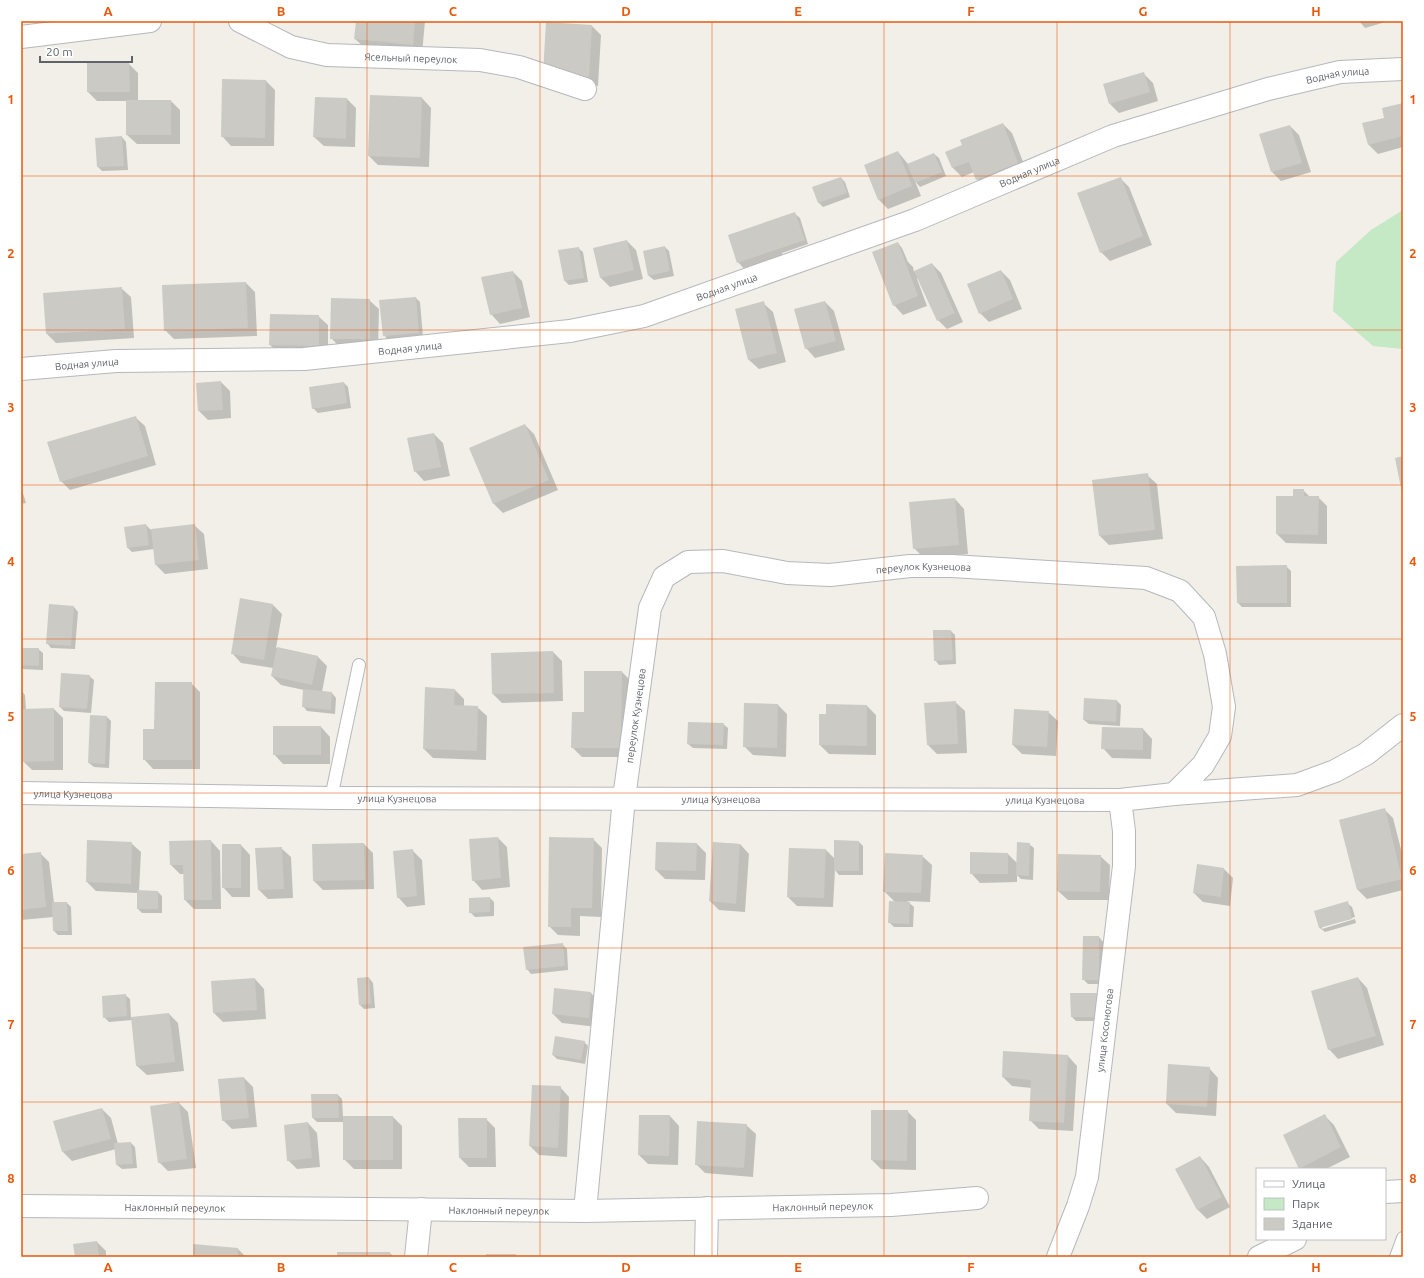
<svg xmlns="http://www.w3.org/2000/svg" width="1424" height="1278" font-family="Ubuntu,sans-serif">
<rect width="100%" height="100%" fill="#f1efe8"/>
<path fill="#c5e8c5" d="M 1403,210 L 1403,349 L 1373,346 L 1333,311 L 1336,262 L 1371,230 Z"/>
<path fill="#0003" d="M 357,21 L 425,21 L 422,54 L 365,48 L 355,39 Z
M 1359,21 L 1389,21 L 1365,28 Z
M 592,26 L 601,35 L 598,86 L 553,83 Z
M 129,64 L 138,73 L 138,101 L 171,101 L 180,110 L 180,144 L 137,144 L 127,135 L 127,101 L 97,101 L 88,92 Z
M 1143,73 L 1153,83 L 1158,101 L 1119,113 L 1110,104 Z
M 223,80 L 266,81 L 275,90 L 274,146 L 231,146 L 222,136 Z
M 422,98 L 431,108 L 429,167 L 378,165 L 369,156 Z
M 347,99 L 356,108 L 355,147 L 324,146 L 314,137 Z
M 1403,104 L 1403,147 L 1378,154 L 1369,145 L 1386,118 Z
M 1003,124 L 1012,133 L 1027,172 L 986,188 L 977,179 L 974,172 L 962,177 L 953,168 L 946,152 L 963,146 Z
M 1290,126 L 1299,135 L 1311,172 L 1281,181 L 1272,172 Z
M 122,137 L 126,142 L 128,170 L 102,171 L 98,167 Z
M 898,152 L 908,164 L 934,154 L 939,158 L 946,176 L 920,187 L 915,181 L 921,196 L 888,209 L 879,200 Z
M 841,178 L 845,182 L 850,197 L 823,207 L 819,203 L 813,188 Z
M 1120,178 L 1129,187 L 1152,245 L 1110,261 L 1101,252 Z
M 795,214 L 800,218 L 808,244 L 782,253 L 784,259 L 747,272 L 738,262 Z
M 627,241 L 636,250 L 643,279 L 610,287 L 601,278 Z
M 898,243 L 902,248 L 908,262 L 913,267 L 914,272 L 932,264 L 941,273 L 963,322 L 947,329 L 938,320 L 918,278 L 917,279 L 927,306 L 903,315 L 894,305 Z
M 665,247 L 669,251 L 674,276 L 654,280 L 649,276 Z
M 578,248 L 583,252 L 588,282 L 569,285 L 565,281 L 559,251 Z
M 1001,271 L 1010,280 L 1022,309 L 989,322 L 980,313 Z
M 513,272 L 522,281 L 530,317 L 500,324 L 491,314 Z
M 246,283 L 255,292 L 257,336 L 174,339 L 165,330 Z
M 121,288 L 131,297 L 134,338 L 56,343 L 47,334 L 44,294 Z
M 416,298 L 420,302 L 423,337 L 388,340 L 384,335 Z
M 369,300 L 379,309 L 378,348 L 341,348 L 331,338 Z
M 825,302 L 834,311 L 845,350 L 815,358 L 806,348 Z
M 763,303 L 773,312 L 786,362 L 759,369 L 749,360 L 736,310 Z
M 318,316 L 328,325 L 328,354 L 280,354 L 270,345 Z
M 221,382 L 230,391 L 231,418 L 208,420 L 199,411 Z
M 344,383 L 348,387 L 351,408 L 318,413 L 313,408 Z
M 135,417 L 145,426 L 156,465 L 70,490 L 61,481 Z
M 525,425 L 534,434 L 558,490 L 503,513 L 494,504 L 470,448 Z
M 434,434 L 443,443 L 450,476 L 424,481 L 415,471 Z
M 1147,475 L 1157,484 L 1163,539 L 1109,545 L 1100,536 L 1094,481 Z
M 21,487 L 26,503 L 21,504 Z
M 1303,490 L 1310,497 L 1318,497 L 1327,506 L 1327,544 L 1286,543 L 1277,534 L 1294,497 Z
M 955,499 L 964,509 L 968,554 L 924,558 L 914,548 Z
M 146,525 L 151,530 L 194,525 L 204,534 L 208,569 L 165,574 L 156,565 L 154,549 L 132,552 L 128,548 Z
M 1286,566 L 1291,571 L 1291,607 L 1242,607 L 1238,603 Z
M 273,605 L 282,614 L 276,648 L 317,656 L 327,666 L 322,692 L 332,693 L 336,698 L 335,714 L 307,711 L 303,706 L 304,690 L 281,685 L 272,676 L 273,668 L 241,663 L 232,653 Z
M 74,607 L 78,612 L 75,649 L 51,648 L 47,643 Z
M 951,631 L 955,635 L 956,664 L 939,665 L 935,660 Z
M 21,649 L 38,649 L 43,653 L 43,670 L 21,669 Z
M 553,652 L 562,661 L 563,701 L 502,703 L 493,694 Z
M 622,672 L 631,681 L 630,757 L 582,757 L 572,747 L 585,713 Z
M 89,676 L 94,680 L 91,713 L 64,711 L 60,707 Z
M 191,683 L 200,692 L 200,769 L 153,769 L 144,759 L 155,730 Z
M 21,690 L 25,695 L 26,710 L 54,709 L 63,718 L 63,770 L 32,770 L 23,761 L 23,736 L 21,736 Z
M 455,690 L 464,699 L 464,706 L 477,707 L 487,716 L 486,760 L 433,758 L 424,749 Z
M 1117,701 L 1121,705 L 1120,726 L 1089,724 L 1084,720 Z
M 955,702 L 965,711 L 967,753 L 937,754 L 928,745 Z
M 778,705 L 787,714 L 786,757 L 753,755 L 744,746 Z
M 867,706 L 876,715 L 876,755 L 829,754 L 820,745 Z
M 1048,712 L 1058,721 L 1056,756 L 1022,754 L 1013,745 Z
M 107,717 L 111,721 L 109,768 L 94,767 L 89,763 Z
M 723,724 L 728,728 L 727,749 L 693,748 L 688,744 Z
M 321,727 L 330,737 L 330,764 L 283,764 L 274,754 Z
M 1143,729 L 1152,739 L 1151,759 L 1112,758 L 1103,748 Z
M 1384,809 L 1393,818 L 1403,857 L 1403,890 L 1367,899 L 1358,890 L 1340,820 Z
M 498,838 L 507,847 L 510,887 L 482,890 L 473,880 Z
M 593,839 L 602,848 L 601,917 L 580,916 L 580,936 L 558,935 L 549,926 Z
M 211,841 L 220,851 L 221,909 L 194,909 L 185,900 L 184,874 L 180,874 L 171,865 Z
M 859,842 L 863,846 L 863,875 L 839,875 L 835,870 L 833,907 L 797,906 L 788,897 L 826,850 L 835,859 Z
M 131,843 L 141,852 L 139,891 L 158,892 L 162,896 L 162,913 L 142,913 L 138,909 L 138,893 L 96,891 L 87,882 Z
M 714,843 L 740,844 L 749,854 L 745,912 L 719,910 L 710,901 Z
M 364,844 L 373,853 L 374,889 L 323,890 L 313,880 Z
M 697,844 L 706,853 L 705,880 L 665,879 L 656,870 Z
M 1029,844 L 1034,848 L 1033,880 L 1021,879 L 1017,875 L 1017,882 L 980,883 L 971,873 L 1008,854 L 1017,863 Z
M 241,845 L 250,855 L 250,897 L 232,897 L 223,887 Z
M 281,848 L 291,857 L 293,898 L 268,899 L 259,890 Z
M 412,850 L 422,860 L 425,905 L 407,907 L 398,897 Z
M 40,853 L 49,862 L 54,903 L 67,903 L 71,907 L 72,935 L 58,935 L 54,931 L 53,917 L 21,920 L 21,855 Z
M 922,856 L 932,865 L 930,902 L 907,901 L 914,907 L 913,927 L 894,927 L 889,922 L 895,902 L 884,891 Z
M 1100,856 L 1110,865 L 1109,900 L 1068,900 L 1058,891 Z
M 1198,865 L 1224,869 L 1233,878 L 1230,906 L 1203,902 L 1194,893 Z
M 490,898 L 494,902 L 494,916 L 475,917 L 470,912 Z
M 1347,903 L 1352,907 L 1355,917 L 1322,927 L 1322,929 L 1355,919 L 1356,923 L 1325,932 L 1320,928 L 1316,912 Z
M 1099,937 L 1103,942 L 1103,984 L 1088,984 L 1083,979 Z
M 562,944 L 567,949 L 568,970 L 531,974 L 527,969 Z
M 369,978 L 373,983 L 375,1008 L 364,1009 L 360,1005 L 358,979 Z
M 1358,978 L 1367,988 L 1384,1045 L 1338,1059 L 1329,1049 Z
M 255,979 L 264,989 L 266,1019 L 223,1022 L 214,1013 L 212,982 Z
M 555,989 L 591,993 L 600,1002 L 598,1027 L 562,1023 L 553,1014 Z
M 1096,994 L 1101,998 L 1101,1021 L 1076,1021 L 1072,1017 Z
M 125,995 L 130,999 L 131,1018 L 169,1014 L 178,1023 L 184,1071 L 147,1075 L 137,1066 L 132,1020 L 109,1022 L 104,1017 Z
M 584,1042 L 588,1046 L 585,1064 L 557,1059 L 553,1055 Z
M 1004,1052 L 1068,1056 L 1077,1066 L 1073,1131 L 1039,1129 L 1030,1120 L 1032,1088 L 1012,1086 L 1003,1077 Z
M 1209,1068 L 1218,1078 L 1216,1116 L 1176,1113 L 1167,1104 Z
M 244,1078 L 253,1087 L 257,1127 L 232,1129 L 223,1120 Z
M 533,1086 L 560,1087 L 569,1097 L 567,1157 L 539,1155 L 530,1146 Z
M 338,1095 L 342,1099 L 343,1117 L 393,1117 L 402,1126 L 402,1169 L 354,1169 L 344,1159 L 344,1122 L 317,1122 L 313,1118 Z
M 179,1103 L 188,1112 L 196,1168 L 168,1171 L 159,1162 Z
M 102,1109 L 111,1118 L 118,1144 L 131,1143 L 135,1147 L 137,1168 L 122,1169 L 117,1165 L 116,1149 L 72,1161 L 63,1152 L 55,1122 Z
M 907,1111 L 916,1120 L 916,1170 L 881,1169 L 872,1160 Z
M 670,1116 L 679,1126 L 678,1165 L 648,1164 L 639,1155 Z
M 1325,1116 L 1334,1125 L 1350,1157 L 1326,1169 L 1301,1169 L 1300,1168 Z
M 459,1119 L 486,1119 L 495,1128 L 496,1167 L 469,1167 L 460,1158 Z
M 308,1123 L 317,1133 L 320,1167 L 297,1169 L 288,1160 Z
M 746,1125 L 756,1134 L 753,1177 L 705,1173 L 696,1164 Z
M 1200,1157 L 1209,1167 L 1230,1207 L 1207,1219 L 1198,1210 L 1176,1170 Z
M 97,1242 L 106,1251 L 106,1257 L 76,1257 Z
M 194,1246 L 238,1249 L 246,1257 L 194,1257 Z
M 390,1253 L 394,1257 L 338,1257 Z"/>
<path fill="#cccac5" d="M 356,21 L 415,21 L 413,45 L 354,39 Z
M 546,22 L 592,25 L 589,77 L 543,74 Z
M 87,63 L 129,63 L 130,92 L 87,92 Z
M 1144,72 L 1150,92 L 1109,104 L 1103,84 Z
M 222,79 L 266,80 L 265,138 L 221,137 Z
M 370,95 L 422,97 L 420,158 L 368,156 Z
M 315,97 L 347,98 L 346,139 L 313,137 Z
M 126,100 L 171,100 L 171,135 L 126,135 Z
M 1403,103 L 1403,136 L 1368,145 L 1362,123 L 1384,118 L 1382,108 Z
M 1003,123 L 1018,163 L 976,180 L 969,162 L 952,168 L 945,152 L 962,145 L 960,140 Z
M 1290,125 L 1302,163 L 1271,172 L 1259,134 Z
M 122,136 L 124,166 L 97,167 L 95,138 Z
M 898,151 L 912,186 L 878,200 L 864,165 Z
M 934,153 L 942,172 L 915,183 L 907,164 Z
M 841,177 L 847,193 L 818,203 L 812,187 Z
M 1121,177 L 1143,236 L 1100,253 L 1077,193 Z
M 795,212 L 805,240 L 737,263 L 728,235 Z
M 627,240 L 634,270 L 600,278 L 593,248 Z
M 898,242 L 918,296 L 893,306 L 872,252 Z
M 665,246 L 670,271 L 648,276 L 643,251 Z
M 579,247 L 584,278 L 564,281 L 558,250 Z
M 932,263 L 955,313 L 937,321 L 914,271 Z
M 1001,270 L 1013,299 L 979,314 L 967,284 Z
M 513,271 L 522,308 L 490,315 L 481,277 Z
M 246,282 L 248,328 L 164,331 L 162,285 Z
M 122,287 L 125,329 L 46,334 L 43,293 Z
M 416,297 L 419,333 L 383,336 L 379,300 Z
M 331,298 L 370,299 L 370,339 L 330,339 Z
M 764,301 L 777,353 L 748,360 L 735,309 Z
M 825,301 L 836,341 L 805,349 L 794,309 Z
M 270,314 L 319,315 L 319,346 L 269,345 Z
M 221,381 L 223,410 L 198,411 L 196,383 Z
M 344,382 L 347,403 L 312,409 L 309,387 Z
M 136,416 L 148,456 L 60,482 L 47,442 Z
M 525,424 L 549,480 L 493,504 L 469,448 Z
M 434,433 L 441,467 L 414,472 L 407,438 Z
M 1403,456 L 1403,492 L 1402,493 L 1395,458 Z
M 1148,473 L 1155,530 L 1099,536 L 1092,480 Z
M 1293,489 L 1304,489 L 1304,496 L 1319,496 L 1318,535 L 1276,534 L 1276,496 L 1293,496 Z
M 955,498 L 959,545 L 913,549 L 909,502 Z
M 146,524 L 149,545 L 127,548 L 124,527 Z
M 195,524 L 199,560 L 155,565 L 151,529 Z
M 1287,565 L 1287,603 L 1237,603 L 1236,566 Z
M 240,598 L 273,604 L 264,660 L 231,654 Z
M 49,604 L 74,606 L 71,646 L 46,644 Z
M 933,630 L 951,630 L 953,660 L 934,661 Z
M 277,647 L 318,656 L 312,685 L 271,676 Z
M 21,648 L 39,648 L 39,666 L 21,665 Z
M 553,651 L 554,693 L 492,694 L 491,653 Z
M 584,671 L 622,671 L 621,748 L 571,748 L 572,712 L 584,712 Z
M 61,673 L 90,675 L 87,709 L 59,707 Z
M 155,682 L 192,682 L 192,760 L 143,760 L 143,729 L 154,729 Z
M 425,687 L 455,689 L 454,705 L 478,706 L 477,751 L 423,749 Z
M 303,689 L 332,692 L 331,710 L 302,707 Z
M 1084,698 L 1117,700 L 1116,722 L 1083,720 Z
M 956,701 L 958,744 L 927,745 L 924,703 Z
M 744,703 L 778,704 L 777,748 L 743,747 Z
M 826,704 L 867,705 L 867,746 L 819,745 L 819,714 L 826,714 Z
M 54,708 L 54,761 L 22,762 L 21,709 Z
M 1014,709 L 1049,711 L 1047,747 L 1012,745 Z
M 90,715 L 107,716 L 105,764 L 88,763 Z
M 688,722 L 724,723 L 723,745 L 687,744 Z
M 273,726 L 321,726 L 321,755 L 273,755 Z
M 1102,727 L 1143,728 L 1143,750 L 1101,749 Z
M 1385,808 L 1402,879 L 1357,890 L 1339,820 Z
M 498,837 L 501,878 L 472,881 L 469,839 Z
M 549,837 L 594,838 L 592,908 L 571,908 L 571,927 L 548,927 Z
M 87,840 L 132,842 L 131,884 L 86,882 Z
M 211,840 L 212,900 L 184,900 L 183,865 L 170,865 L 169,841 Z
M 834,840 L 859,841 L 859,871 L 834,871 Z
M 656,842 L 697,843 L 696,871 L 655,870 Z
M 713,842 L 740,844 L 736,904 L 709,901 Z
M 1017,842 L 1030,843 L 1029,876 L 1016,875 Z
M 364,843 L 365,880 L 313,881 L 312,844 Z
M 222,844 L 241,844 L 241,888 L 222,888 Z
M 282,847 L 284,889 L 258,890 L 255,848 Z
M 789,848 L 826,849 L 824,898 L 787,897 Z
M 413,849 L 417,896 L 397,898 L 393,851 Z
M 41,852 L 46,907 L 21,910 L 21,854 Z
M 970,852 L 1008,853 L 1008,874 L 970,874 Z
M 885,853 L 923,855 L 921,893 L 883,892 Z
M 1058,854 L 1101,855 L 1100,892 L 1057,891 Z
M 1197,864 L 1224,868 L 1221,897 L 1193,893 Z
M 137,890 L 158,891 L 158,909 L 137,909 Z
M 490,897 L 490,912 L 469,913 L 469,898 Z
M 889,901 L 910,902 L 909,924 L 888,923 Z
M 1348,901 L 1352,919 L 1319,928 L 1314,911 Z
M 52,902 L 67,902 L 68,931 L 53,931 Z
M 1083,936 L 1099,936 L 1099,980 L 1082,980 Z
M 563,943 L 565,966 L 526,970 L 523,947 Z
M 369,977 L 371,1004 L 359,1005 L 357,978 Z
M 1358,977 L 1376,1036 L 1328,1050 L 1311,991 Z
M 255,978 L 257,1010 L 213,1013 L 211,981 Z
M 554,988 L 591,992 L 589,1018 L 552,1014 Z
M 1070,993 L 1097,993 L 1097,1017 L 1071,1017 Z
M 126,994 L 127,1016 L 103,1018 L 102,996 Z
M 169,1013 L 175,1062 L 136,1066 L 131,1017 Z
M 555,1036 L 585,1041 L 581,1060 L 552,1055 Z
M 1003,1051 L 1068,1055 L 1064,1123 L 1029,1121 L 1031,1080 L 1002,1077 Z
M 1168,1064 L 1210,1067 L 1207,1107 L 1166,1104 Z
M 244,1077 L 249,1118 L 222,1121 L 218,1079 Z
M 532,1085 L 561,1086 L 558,1148 L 529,1146 Z
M 311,1094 L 338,1094 L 339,1118 L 312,1118 Z
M 179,1102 L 187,1159 L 158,1163 L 150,1106 Z
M 102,1108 L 111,1139 L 62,1152 L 53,1121 Z
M 871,1110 L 908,1110 L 907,1161 L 871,1160 Z
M 1325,1114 L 1341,1147 L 1299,1169 L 1283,1135 Z
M 639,1115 L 670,1115 L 669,1156 L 638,1155 Z
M 343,1116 L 393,1116 L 393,1160 L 343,1160 Z
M 458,1118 L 487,1118 L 487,1158 L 459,1158 Z
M 697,1121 L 747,1124 L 744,1168 L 695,1165 Z
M 308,1122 L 312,1158 L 287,1161 L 284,1125 Z
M 131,1142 L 133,1164 L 116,1165 L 114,1143 Z
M 1200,1156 L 1222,1197 L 1197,1210 L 1175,1169 Z
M 97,1241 L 99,1257 L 75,1257 L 73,1244 Z
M 193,1244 L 238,1248 L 238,1257 L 193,1257 Z
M 337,1252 L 390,1252 L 390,1257 L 337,1257 Z
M 486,1254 L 516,1254 L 516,1257 L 486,1257 Z"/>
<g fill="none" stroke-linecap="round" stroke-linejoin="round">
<defs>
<path id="lane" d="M 331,798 L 359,665
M 1396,1257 L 1403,1238"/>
<g id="street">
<path id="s1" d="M 240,21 L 291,47 L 327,55 L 480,60 L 519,67 L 585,89"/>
<path d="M 21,37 L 150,21"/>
<path id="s2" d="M 21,369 L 116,361 L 304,359 L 570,331 L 644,316 L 915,220 L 1113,136 L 1268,89 L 1340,72 L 1403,69"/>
<path id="s3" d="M 21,793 L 331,798 L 1120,800 L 1174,794 L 1297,785 L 1335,771 L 1366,754 L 1403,725"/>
<path d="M 1385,1192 L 1403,1191"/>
<path id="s4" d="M 21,1206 L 585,1211 L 891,1205 L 977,1198"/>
<path id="s5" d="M 585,1211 L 624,798 L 650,608 L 664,577 L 688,562 L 723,561 L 787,573 L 830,575 L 910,566 L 952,566 L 1146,578 L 1180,591 L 1204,617 L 1215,654 L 1224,707 L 1220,736 L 1203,765 L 1174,794"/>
<path d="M 416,1257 L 421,1209"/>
<path d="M 706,1257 L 707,1208"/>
<path id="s6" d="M 1058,1257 L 1078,1206 L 1087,1177 L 1124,866 L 1124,831 L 1120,800"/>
<path d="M 1259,1257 L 1295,1239"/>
</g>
</defs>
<use href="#lane" stroke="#b5b8bc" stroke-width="14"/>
<use href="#street" stroke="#b5b8bc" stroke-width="24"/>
<use href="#lane" stroke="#fff" stroke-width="12"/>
<use href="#street" stroke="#fff" stroke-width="22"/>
</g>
<path fill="none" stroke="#e8590c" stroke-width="1" stroke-opacity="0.55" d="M 194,21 L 194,1257M 367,21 L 367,1257M 540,21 L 540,1257M 712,21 L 712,1257M 884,21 L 884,1257M 1057,21 L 1057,1257M 1230,21 L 1230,1257M 21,176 L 1403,176M 21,330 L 1403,330M 21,485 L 1403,485M 21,639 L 1403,639M 21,793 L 1403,793M 21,948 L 1403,948M 21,1102 L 1403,1102"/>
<g text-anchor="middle" stroke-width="3" stroke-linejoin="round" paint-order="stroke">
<g font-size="10" fill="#5f6368" stroke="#fff">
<text dy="4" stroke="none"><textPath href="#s1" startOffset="178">Ясельный переулок</textPath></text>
<text dy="4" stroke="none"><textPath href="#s2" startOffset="1362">Водная улица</textPath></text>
<text dy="4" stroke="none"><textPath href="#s2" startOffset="1038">Водная улица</textPath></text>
<text dy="4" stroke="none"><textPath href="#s2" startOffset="714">Водная улица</textPath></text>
<text dy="4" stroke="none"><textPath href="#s2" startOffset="390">Водная улица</textPath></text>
<text dy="4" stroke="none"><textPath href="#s2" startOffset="66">Водная улица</textPath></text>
<text dy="4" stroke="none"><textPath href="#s5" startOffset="906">переулок Кузнецова</textPath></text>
<text dy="4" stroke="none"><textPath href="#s5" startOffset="498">переулок Кузнецова</textPath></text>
<text dy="4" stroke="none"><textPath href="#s3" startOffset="52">улица Кузнецова</textPath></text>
<text dy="4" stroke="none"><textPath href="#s3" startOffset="376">улица Кузнецова</textPath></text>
<text dy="4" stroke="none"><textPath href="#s3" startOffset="700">улица Кузнецова</textPath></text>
<text dy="4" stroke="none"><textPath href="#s3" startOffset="1024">улица Кузнецова</textPath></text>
<text dy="4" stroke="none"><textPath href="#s6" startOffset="233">улица Косоногова</textPath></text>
<text dy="4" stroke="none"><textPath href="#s4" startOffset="802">Наклонный переулок</textPath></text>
<text dy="4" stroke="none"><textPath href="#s4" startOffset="154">Наклонный переулок</textPath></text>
<text dy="4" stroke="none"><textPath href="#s4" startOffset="478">Наклонный переулок</textPath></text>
</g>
</g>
<rect width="1424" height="1278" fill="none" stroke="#ffffff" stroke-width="44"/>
<rect x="1256" y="1168" width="130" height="72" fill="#ffffff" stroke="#bfc1c3"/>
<rect x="1264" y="1181" width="20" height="6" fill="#ffffff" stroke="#bfc1c3"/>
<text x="1292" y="1188" font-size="12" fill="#5f6368">Улица</text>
<rect x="1264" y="1198" width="20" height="12" fill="#c5e8c5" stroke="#bfc1c3"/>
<text x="1292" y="1208" font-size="12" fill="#5f6368">Парк</text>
<rect x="1264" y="1218" width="20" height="12" fill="#cccac5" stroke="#bfc1c3"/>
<text x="1292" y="1228" font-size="12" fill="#5f6368">Здание</text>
<path d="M40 56v6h92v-6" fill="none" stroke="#5f6368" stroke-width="2"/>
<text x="46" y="56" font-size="12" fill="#5f6368" stroke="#ffffff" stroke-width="3" paint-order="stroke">20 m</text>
<rect x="22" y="22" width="1380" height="1234" fill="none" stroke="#e8590c" stroke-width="1.5"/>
<g font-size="13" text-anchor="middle" font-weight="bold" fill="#e8590c">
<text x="108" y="16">A</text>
<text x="281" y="16">B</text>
<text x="453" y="16">C</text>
<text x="626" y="16">D</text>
<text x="798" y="16">E</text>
<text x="971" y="16">F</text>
<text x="1143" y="16">G</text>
<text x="1316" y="16">H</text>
<text x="11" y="104">1</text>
<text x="1413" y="104">1</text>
<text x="11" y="258">2</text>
<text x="1413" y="258">2</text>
<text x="11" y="412">3</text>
<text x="1413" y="412">3</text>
<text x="11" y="566">4</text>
<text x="1413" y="566">4</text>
<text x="11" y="721">5</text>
<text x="1413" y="721">5</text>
<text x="11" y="875">6</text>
<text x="1413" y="875">6</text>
<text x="11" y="1029">7</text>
<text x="1413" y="1029">7</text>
<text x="11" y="1183">8</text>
<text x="1413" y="1183">8</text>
<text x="108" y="1272">A</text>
<text x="281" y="1272">B</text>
<text x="453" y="1272">C</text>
<text x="626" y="1272">D</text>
<text x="798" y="1272">E</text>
<text x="971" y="1272">F</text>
<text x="1143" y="1272">G</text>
<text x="1316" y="1272">H</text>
</g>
</svg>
